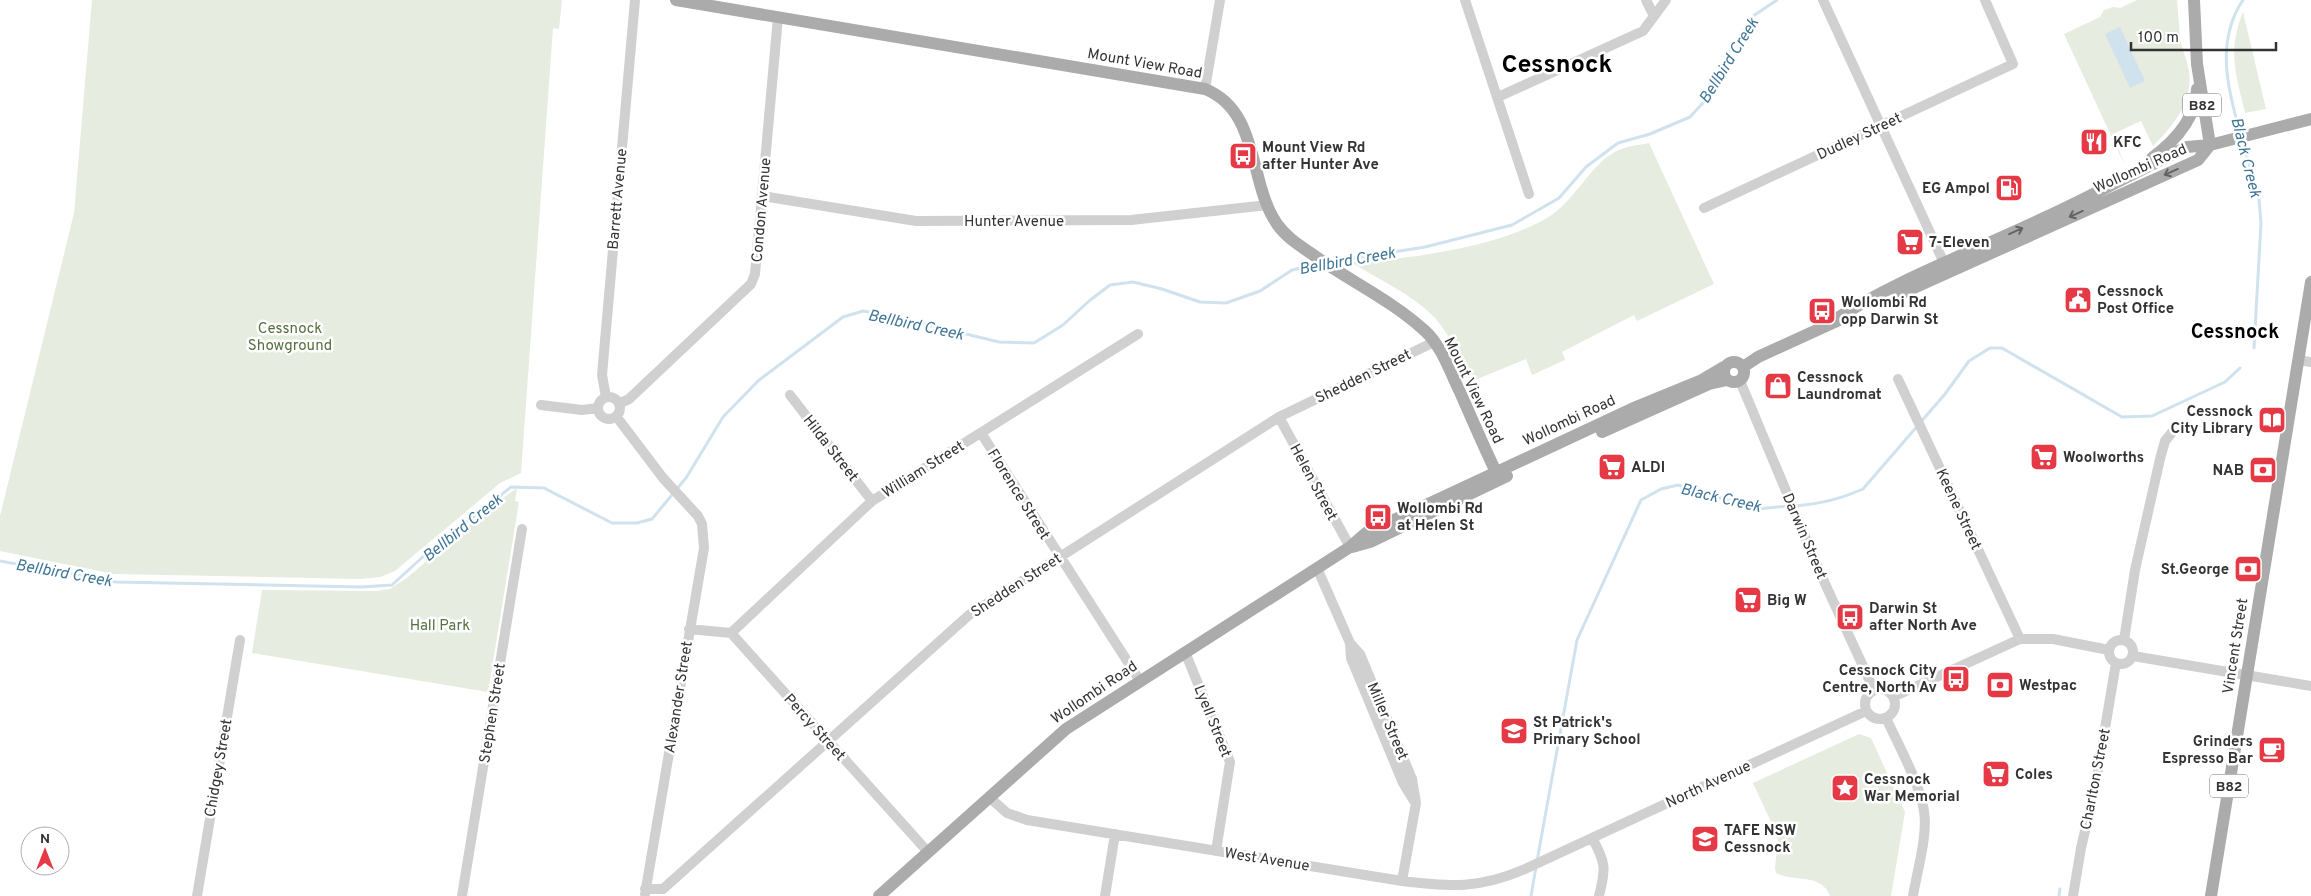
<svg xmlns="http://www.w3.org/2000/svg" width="2311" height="896" font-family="Overpass,sans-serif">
<rect width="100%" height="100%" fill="#fff"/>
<path fill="#e6ecdf" d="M 92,0 L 562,0 L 559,29 L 553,28 L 521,473 L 500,483 L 395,571 L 380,577 L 361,579 L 114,574 L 0,551 L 0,516 L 74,213 Z
M 2137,0 L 2177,0 C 2178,13 2179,26 2180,39 C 2182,50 2188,61 2189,72 C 2193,102 2173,126 2153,146 L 2141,121 L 2113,134 L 2125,166 L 2064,34 L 2100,17 L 2104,10 L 2113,7 L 2120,8 Z
M 2243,12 L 2266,109 L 2245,113 C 2236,74 2227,51 2243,12 Z
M 1649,143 L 1714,284 L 1637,321 L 1634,315 L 1562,352 L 1565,360 L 1532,375 L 1526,359 L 1470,382 C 1460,360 1451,336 1435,318 C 1415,296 1376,278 1351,262 C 1407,260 1507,246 1553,214 C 1576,198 1593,161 1619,150 C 1628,146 1639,145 1649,143 Z
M 517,488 L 515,501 L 519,502 L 488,692 L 252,653 L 262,590 L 377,591 L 390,589 L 408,577 L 490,507 Z
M 1859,734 L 1871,738 L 1905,812 L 1891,896 L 1830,896 C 1822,873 1794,882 1776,873 L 1775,868 L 1778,837 L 1753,783 Z"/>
<path fill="#cfe2ee" d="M 2120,27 L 2145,81 L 2130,88 L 2105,34 Z"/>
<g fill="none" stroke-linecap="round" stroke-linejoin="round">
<path stroke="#cfe2ee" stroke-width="3" d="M 2240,133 C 2228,88 2215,42 2243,0
M 2242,139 L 2259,199 L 2261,223 L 2254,348
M 1330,262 L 1425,247 L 1512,225 L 1559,198 L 1586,167 L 1618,143 L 1650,134 L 1690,117 L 1712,93 L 1726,57 L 1753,16 L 1777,0
M 1796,506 C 1820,504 1841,499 1863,489 L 1945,394 L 1969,361 L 1990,348 L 2002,348 L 2122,417 L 2152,416 L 2225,382 L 2240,368
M 0,561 L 116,582 L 361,587 L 392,585 L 427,553 L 511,487 L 544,488 L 612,523 L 637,523 L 652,519 L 686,478 L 723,417 L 758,381 L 843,317 L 863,311 L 900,318 L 999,342 L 1034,343 L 1063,325 L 1089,301 L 1110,285 L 1133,282 L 1162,289 L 1200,302 L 1226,303 L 1260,291 L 1292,270 L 1319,264
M 1537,861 L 1577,640 L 1641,500 L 1661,489 L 1678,485 L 1757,509 L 1789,506
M 1531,896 L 1536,867
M 2059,896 L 2060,889"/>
<path stroke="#d0d0d0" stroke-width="10" d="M 1465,0 L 1529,194
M 1646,0 L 1654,16
M 1823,0 L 1944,263
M 1205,89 L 1220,0
M 1498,97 L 1643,31 L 1666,0
M 762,196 L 916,221 L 1131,220 L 1268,205
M 1704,208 L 2013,64 L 1985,0
M 2298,360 L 2311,362
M 1898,379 L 2020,639
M 1740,381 L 1822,577 L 1874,690
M 790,395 L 872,501
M 606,397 L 602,375 L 635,0
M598 408a11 11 0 1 1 22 0a11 11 0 1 1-22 0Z
M 619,404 L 629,399 L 751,284 L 755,274 L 778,17
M 541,405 L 582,410 L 598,408
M 616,416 L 663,478 L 698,516 L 702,524 L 704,548 L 645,894
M 1279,417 L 1350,547
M 981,433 L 1140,681
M 1317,568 L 1350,643 L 1360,654 L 1412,779 L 1416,803 L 1402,881
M 689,629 L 731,633 L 928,852
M 731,633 L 872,501 L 1138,334
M 2124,640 L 2135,570 L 2160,459 L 2165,441 L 2174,430
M2109 652a12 12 0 1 1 24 0a12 12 0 1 1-24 0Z
M 1350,643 L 1351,658 L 1403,783 L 1414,801
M 1185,652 L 1230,762 L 1216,851
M 2133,656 L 2311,686
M1865 704a15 15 0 1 1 30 0a15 15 0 1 1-30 0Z
M 1893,697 L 2020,639 L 2053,639 L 2109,650
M 1886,718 C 1898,744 1920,784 1924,811 C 1928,836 1917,871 1913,896
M 989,797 L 1007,813 L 1027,820 L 1402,881 C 1452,887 1478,889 1525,869 L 1866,711
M 1592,838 C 1606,862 1606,869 1599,896
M 645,889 L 663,889 L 969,615 L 1279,417 L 1434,342
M 197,896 L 240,640
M 462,896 L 522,529
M 1105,896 L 1115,834
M 2073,896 L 2081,848 L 2095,788 L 2116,663"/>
<path stroke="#ababab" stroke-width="12" d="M 676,0 L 1205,89 C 1260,111 1248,182 1277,224 C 1286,237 1299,245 1312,254 C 1348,280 1391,300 1424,330 C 1442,346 1450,372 1460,392 C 1472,419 1483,445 1496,472
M 2194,0 L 2197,64 L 2210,145
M 2152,158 C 2175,141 2196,119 2197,89
M 1898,295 L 2198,160 L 2210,145
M 1831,322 C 1897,279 1973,252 2044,218 C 2092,196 2139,170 2187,147 L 2210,145 L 2311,119
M1724 372a10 10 0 1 1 20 0a10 10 0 1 1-20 0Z
M 1743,367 L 1758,357 L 1839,320
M 1602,432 L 1709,384 L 1727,380
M 1352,547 L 1370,542 L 1507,476
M 879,896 L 1066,729 L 1350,547 L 1366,533 L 1636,407 L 1702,380 L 1724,367
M 2211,896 L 2311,282"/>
</g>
<defs><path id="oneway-shaft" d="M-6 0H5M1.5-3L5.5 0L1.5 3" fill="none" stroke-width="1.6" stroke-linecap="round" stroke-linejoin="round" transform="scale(1.25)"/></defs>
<g stroke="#636363">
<use href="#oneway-shaft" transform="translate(2171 172) rotate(156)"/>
<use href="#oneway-shaft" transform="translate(2076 214) rotate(156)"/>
<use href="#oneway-shaft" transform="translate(2016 231) rotate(-24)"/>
</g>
<defs>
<symbol id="restaurant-square" viewBox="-11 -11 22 22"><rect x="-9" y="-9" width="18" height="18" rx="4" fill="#e63946" stroke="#fff"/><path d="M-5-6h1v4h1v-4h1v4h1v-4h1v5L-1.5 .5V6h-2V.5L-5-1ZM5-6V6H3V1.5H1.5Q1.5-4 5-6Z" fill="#fff"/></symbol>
<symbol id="bus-square" viewBox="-11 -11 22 22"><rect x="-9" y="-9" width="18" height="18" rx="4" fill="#e63946" stroke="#fff"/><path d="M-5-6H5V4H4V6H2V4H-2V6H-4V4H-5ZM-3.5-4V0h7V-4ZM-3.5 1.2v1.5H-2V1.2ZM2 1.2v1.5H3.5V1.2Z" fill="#fff"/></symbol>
<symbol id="fuel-square" viewBox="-11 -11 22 22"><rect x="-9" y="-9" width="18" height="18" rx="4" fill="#e63946" stroke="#fff"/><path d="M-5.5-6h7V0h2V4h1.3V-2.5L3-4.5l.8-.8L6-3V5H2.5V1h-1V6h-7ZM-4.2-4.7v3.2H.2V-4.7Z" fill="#fff"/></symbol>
<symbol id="supermarket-square" viewBox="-11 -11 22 22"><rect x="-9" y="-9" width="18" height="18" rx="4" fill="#e63946" stroke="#fff"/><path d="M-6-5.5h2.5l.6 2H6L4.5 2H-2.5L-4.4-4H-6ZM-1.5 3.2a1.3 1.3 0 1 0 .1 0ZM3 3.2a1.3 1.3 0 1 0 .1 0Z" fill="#fff"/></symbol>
<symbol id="civic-square" viewBox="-11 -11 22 22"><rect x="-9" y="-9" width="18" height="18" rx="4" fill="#e63946" stroke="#fff"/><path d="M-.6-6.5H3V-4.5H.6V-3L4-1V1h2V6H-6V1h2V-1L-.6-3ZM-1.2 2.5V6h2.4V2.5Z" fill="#fff"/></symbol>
<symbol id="shop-square" viewBox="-11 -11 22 22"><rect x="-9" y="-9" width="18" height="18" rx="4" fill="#e63946" stroke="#fff"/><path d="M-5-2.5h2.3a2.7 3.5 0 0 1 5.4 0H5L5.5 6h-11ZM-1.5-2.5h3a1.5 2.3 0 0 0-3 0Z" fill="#fff"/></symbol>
<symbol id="library-square" viewBox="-11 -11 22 22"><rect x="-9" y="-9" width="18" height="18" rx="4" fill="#e63946" stroke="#fff"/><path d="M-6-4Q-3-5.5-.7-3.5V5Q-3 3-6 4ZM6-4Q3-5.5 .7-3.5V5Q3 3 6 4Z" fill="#fff"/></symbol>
<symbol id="bank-square" viewBox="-11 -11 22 22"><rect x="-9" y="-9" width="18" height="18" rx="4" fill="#e63946" stroke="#fff"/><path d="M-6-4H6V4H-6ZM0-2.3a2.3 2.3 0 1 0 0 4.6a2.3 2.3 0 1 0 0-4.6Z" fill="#fff"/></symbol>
<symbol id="school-square" viewBox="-11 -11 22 22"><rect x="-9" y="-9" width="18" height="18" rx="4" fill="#e63946" stroke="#fff"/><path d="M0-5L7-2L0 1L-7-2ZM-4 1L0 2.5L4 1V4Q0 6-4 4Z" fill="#fff"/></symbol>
<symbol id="cafe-square" viewBox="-11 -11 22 22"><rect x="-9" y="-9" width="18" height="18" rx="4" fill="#e63946" stroke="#fff"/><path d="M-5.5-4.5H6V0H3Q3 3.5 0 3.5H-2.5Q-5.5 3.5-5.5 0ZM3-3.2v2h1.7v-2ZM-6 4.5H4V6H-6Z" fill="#fff"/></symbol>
<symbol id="sight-square" viewBox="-11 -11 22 22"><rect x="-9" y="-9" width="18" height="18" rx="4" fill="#e63946" stroke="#fff"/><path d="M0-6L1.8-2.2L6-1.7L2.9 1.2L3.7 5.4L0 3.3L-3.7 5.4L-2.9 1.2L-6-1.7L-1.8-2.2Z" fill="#fff"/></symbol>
<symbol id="university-square" viewBox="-11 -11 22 22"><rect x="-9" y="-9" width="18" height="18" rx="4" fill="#e63946" stroke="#fff"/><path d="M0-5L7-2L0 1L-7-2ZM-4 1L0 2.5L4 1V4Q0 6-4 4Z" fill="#fff"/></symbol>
</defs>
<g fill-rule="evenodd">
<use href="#restaurant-square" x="2078" y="126" width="32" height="32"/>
<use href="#bus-square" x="1227" y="140" width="32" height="32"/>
<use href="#fuel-square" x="1993" y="172" width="32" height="32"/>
<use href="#supermarket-square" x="1894" y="226" width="32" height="32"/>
<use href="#civic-square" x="2062" y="284" width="32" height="32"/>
<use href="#bus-square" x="1806" y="295" width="32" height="32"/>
<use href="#shop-square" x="1762" y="370" width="32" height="32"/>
<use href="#library-square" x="2256" y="404" width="32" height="32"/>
<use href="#supermarket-square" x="2028" y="441" width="32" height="32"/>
<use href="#supermarket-square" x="1596" y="451" width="32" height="32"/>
<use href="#bank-square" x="2247" y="454" width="32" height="32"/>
<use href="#bus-square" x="1362" y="501" width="32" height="32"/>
<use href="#bank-square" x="2232" y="553" width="32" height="32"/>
<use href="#supermarket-square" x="1732" y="584" width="32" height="32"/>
<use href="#bus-square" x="1834" y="601" width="32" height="32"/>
<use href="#bus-square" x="1940" y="663" width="32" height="32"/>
<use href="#bank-square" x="1984" y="669" width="32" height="32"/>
<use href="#school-square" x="1498" y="715" width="32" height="32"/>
<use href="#cafe-square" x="2256" y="734" width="32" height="32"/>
<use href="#supermarket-square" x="1980" y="758" width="32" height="32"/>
<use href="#sight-square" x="1829" y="772" width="32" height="32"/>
<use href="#university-square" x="1689" y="823" width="32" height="32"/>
</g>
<g text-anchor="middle" stroke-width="5" stroke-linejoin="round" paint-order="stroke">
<g fill="#fff" stroke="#707070" stroke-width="1">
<rect x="2183" y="93.5" width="38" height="23" rx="4"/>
<rect x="2210" y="774.5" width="38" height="23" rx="4"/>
</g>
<g font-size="14" font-weight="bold" fill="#333">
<text x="2202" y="110">B82</text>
<text x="2229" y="791">B82</text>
</g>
<g font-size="15" fill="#333" stroke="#fff">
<text transform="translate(1145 63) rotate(10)" y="5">Mount View Road</text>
<text transform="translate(1859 136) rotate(-25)" y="5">Dudley Street</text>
<text transform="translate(2140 168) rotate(-24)" y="5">Wollombi Road</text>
<text transform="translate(617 199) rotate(-85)" y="5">Barrett Avenue</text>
<text transform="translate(761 210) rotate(-85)" y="5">Condon Avenue</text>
<text x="1014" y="226">Hunter Avenue</text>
<text transform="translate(1363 376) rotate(-26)" y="5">Shedden Street</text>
<text transform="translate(1474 390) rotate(64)" y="5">Mount View Road</text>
<text transform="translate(1569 420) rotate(-25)" y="5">Wollombi Road</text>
<text transform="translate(831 448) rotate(52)" y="5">Hilda Street</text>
<text transform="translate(923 469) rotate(-32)" y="5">William Street</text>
<text transform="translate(1314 482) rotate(62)" y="5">Helen Street</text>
<text transform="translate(1019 494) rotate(58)" y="5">Florence Street</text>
<text transform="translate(1959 509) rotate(65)" y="5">Keene Street</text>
<text transform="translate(1805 536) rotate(67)" y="5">Darwin Street</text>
<text transform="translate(1016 585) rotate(-33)" y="5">Shedden Street</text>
<text transform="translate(2235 646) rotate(-81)" y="5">Vincent Street</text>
<text transform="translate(1094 692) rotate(-34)" y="5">Wollombi Road</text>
<text transform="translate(678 697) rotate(-81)" y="5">Alexander Street</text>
<text transform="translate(492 713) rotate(-81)" y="5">Stephen Street</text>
<text transform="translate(1213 721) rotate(68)" y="5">Lyell Street</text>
<text transform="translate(1388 721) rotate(67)" y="5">Miller Street</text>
<text transform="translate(815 727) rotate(48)" y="5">Percy Street</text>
<text transform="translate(218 768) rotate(-80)" y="5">Chidgey Street</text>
<text transform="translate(2095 779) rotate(-79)" y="5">Charlton Street</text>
<text transform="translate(1708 784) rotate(-25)" y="5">North Avenue</text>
<text transform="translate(1267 859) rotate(9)" y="5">West Avenue</text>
</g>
<g font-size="15" font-weight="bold" fill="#333" stroke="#fff" text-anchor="start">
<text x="2113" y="147">KFC</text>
<text x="1262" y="152">Mount View Rd<tspan x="1262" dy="17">after Hunter Ave</tspan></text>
<text x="1990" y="193" text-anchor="end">EG Ampol</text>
<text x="1929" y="247">7-Eleven</text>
<text x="2097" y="296">Cessnock<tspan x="2097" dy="17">Post Office</tspan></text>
<text x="1841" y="307">Wollombi Rd<tspan x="1841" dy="17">opp Darwin St</tspan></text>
<text x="1797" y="382">Cessnock<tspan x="1797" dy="17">Laundromat</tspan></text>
<text x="2253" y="416" text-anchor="end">Cessnock<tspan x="2253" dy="17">City Library</tspan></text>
<text x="2063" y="462">Woolworths</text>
<text x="1631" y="472">ALDI</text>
<text x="2244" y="475" text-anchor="end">NAB</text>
<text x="1397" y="513">Wollombi Rd<tspan x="1397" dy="17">at Helen St</tspan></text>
<text x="2229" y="574" text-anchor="end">St.George</text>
<text x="1767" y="605">Big W</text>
<text x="1869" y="613">Darwin St<tspan x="1869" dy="17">after North Ave</tspan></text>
<text x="1937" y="675" text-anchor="end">Cessnock City<tspan x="1937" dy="17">Centre, North Av</tspan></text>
<text x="2019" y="690">Westpac</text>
<text x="1533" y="727">St Patrick's<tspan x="1533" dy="17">Primary School</tspan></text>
<text x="2253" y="746" text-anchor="end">Grinders<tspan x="2253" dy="17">Espresso Bar</tspan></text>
<text x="2015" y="779">Coles</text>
<text x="1864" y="784">Cessnock<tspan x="1864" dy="17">War Memorial</tspan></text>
<text x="1724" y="835">TAFE NSW<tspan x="1724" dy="17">Cessnock</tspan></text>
</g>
<g font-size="15" fill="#56703f" stroke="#fff">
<text x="290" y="333">Cessnock<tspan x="290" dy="17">Showground</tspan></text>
<text x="440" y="630">Hall Park</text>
</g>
<g font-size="16" font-style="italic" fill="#3f7597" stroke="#fff">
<text transform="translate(1728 60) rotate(-58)" y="6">Bellbird Creek</text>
<text transform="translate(2247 157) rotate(76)" y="6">Black Creek</text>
<text transform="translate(1347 260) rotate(-10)" y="6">Bellbird Creek</text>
<text transform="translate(916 324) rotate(12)" y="6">Bellbird Creek</text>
<text transform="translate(1721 497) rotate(13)" y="6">Black Creek</text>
<text transform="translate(462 527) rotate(-39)" y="6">Bellbird Creek</text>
<text transform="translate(64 572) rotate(10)" y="6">Bellbird Creek</text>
</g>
<g font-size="20" font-weight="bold" fill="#000" stroke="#fff">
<text x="2235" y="338">Cessnock</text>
</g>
<g font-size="25" font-weight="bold" fill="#000" stroke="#fff">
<text x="1557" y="72">Cessnock</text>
</g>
</g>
<g transform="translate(45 851)"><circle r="24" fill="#ffffff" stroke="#adadad"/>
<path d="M0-4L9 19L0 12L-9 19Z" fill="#e63946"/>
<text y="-8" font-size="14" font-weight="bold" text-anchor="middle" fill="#333333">N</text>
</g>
<path d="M2131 42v8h145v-8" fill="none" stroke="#333333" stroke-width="2.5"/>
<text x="2138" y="42" font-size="15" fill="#333333" stroke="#ffffff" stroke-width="4" paint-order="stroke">100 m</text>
</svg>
